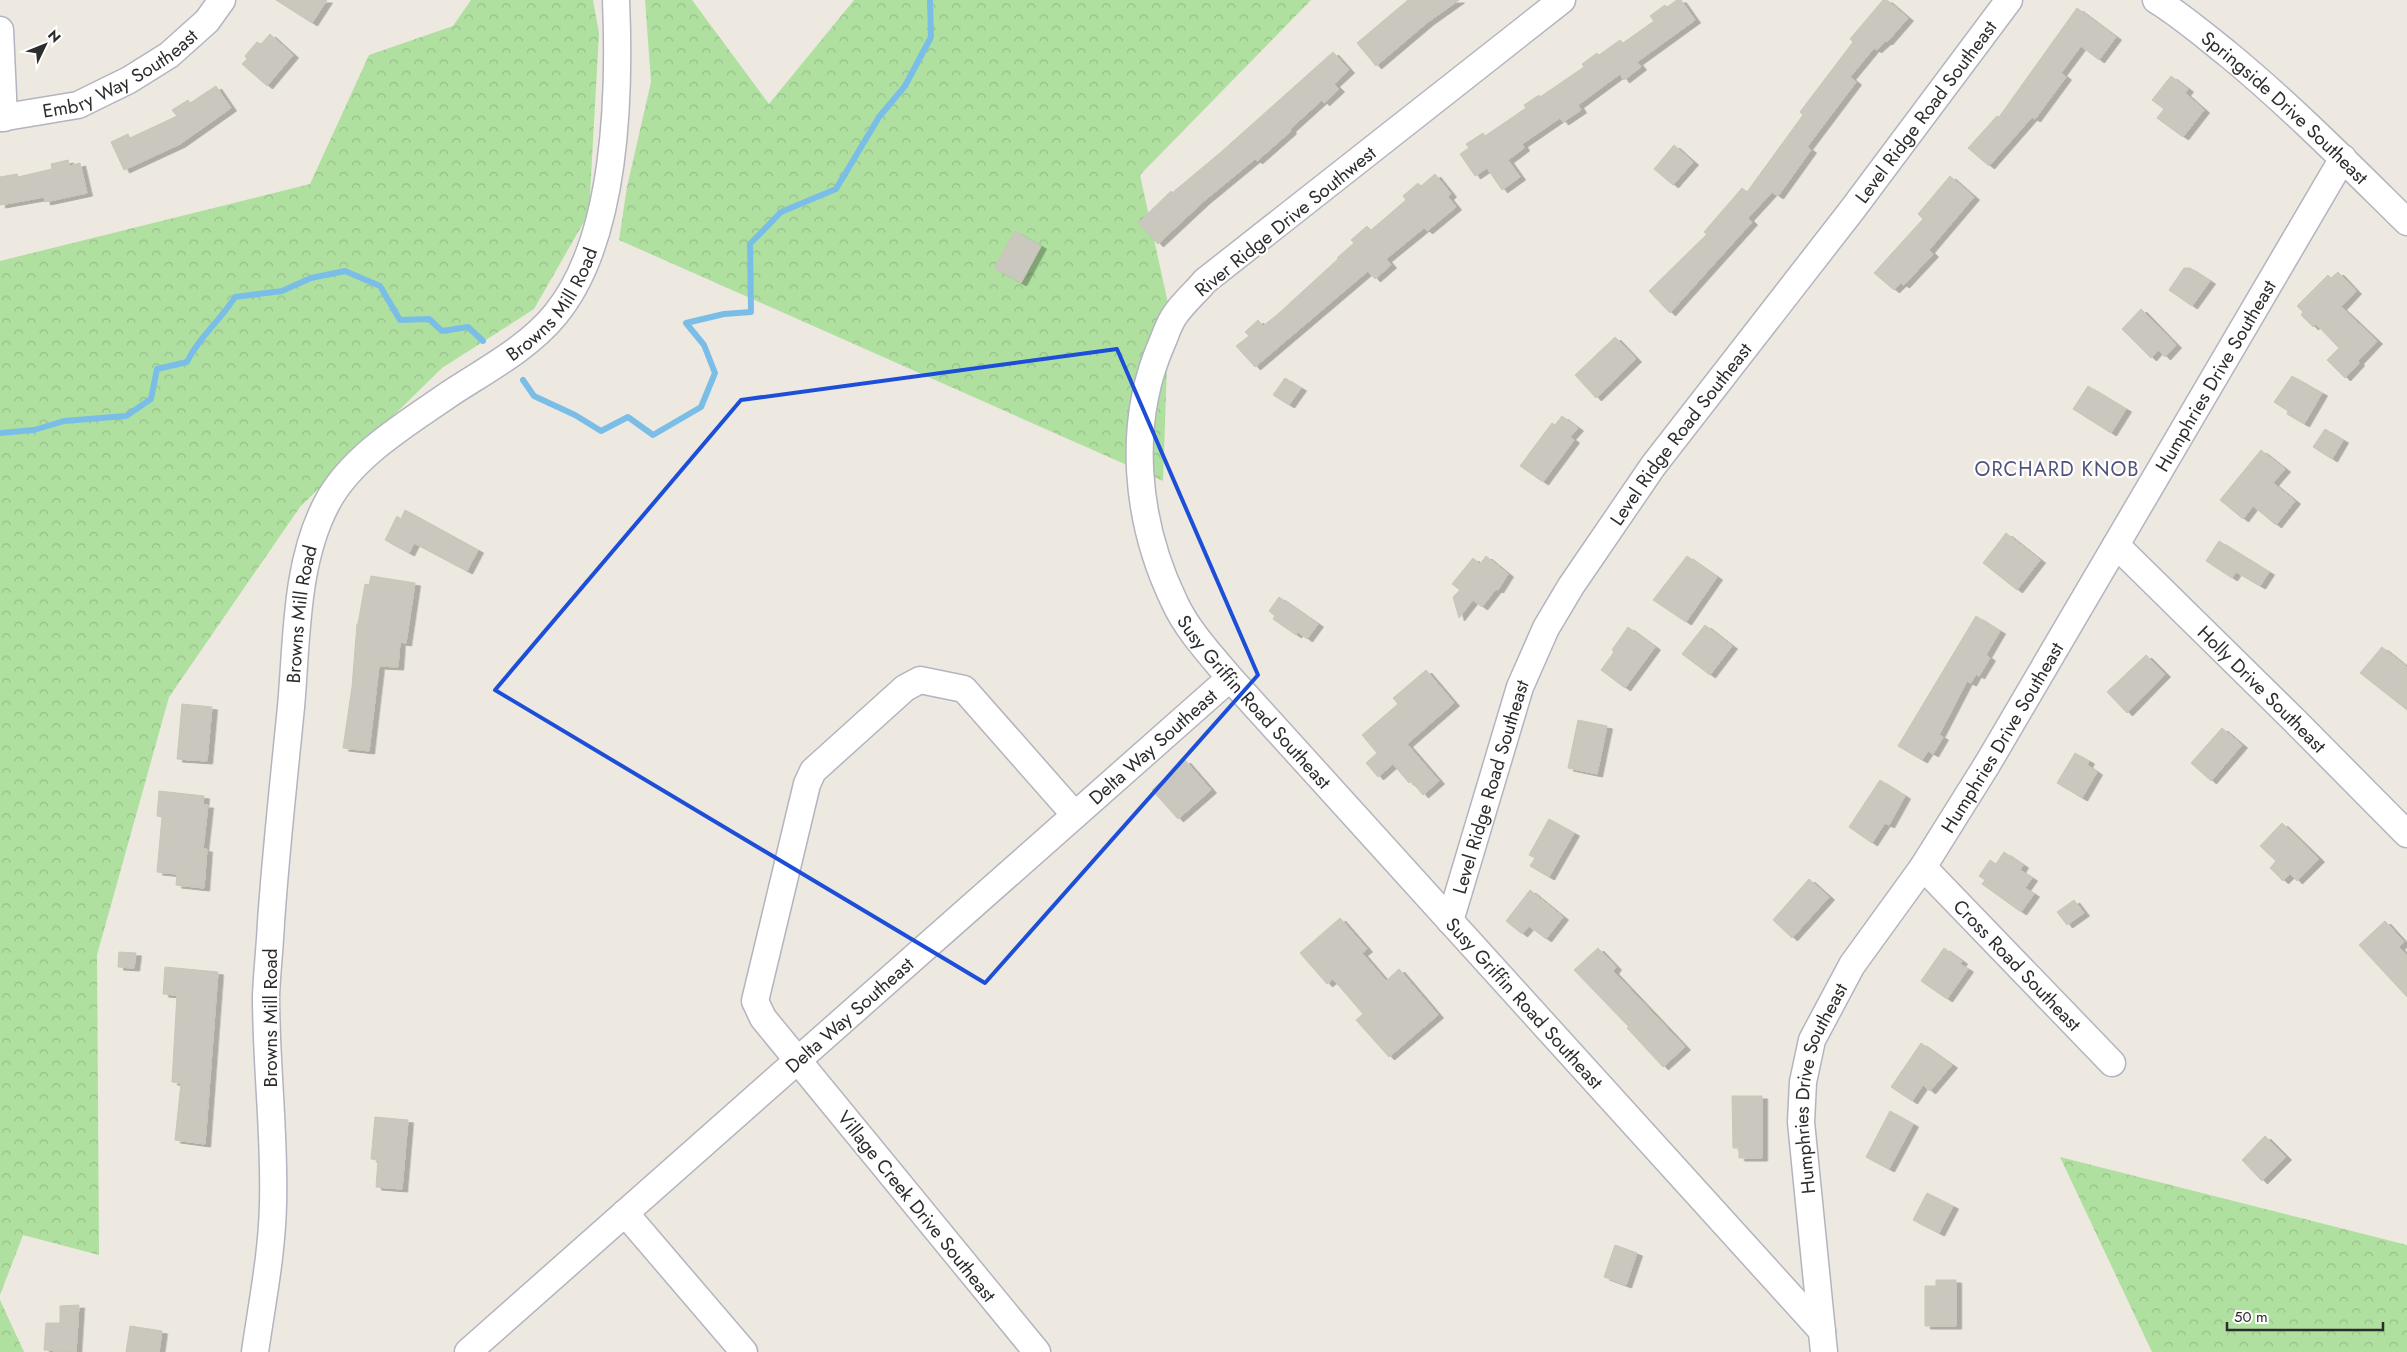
<svg xmlns="http://www.w3.org/2000/svg" width="2407" height="1352" font-family="Jost,sans-serif">
<defs>
<pattern id="forest-crowns" width="20" height="18" patternUnits="userSpaceOnUse" patternTransform="scale(1.25)"><rect width="20" height="18" fill="#afe0a0"/><path d="M2 6a3 3 0 1 1 6 0M12 15a3 3 0 1 1 6 0" fill="none" stroke="#97c08a"/></pattern>
<filter id="shadow"><feDropShadow dx="5.5" dy="3" stdDeviation="0" flood-color="#0004"/></filter>
</defs>
<rect width="100%" height="100%" fill="#ede9e0"/>
<path fill="url(#forest-crowns)" d="M 471,0 L 593,0 L 599,33 L 589,213 L 534,309 L 442,368 L 300,507 L 169,697 L 97,955 L 99,1255 L 23,1235 L 0,1295 L 0,261 L 310,184 L 369,55 L 453,26 Z
M 645,0 L 692,0 L 769,104 L 854,0 L 1311,0 L 1140,175 L 1169,308 L 1163,481 L 619,240 L 627,187 L 651,82 Z
M 2060,1157 L 2407,1245 L 2407,1352 L 2152,1352 Z
M 0,1300 L 24,1352 L 0,1352 Z"/>
<g fill="none" stroke-linecap="round" stroke-linejoin="round">
<path stroke="#7abee8" stroke-width="6" d="M 523,380 L 534,396 L 575,415 L 601,431 L 628,417 L 653,435 L 701,407 L 715,373 L 704,345 L 686,323 L 724,314 L 751,312 L 750,244 L 781,212 L 836,189 L 879,117 L 905,86 L 931,37 L 930,0
M 0,433 L 34,430 L 64,421 L 126,416 L 151,399 L 157,369 L 187,362 C 199,337 220,321 235,297 L 282,291 L 311,278 L 345,271 L 380,286 L 400,320 L 429,319 L 442,331 L 468,327 L 483,341"/>
</g>
<path fill="#c9c7be" stroke="#c9c5b9" filter="url(#shadow)" d="M 276,0 L 327,0 L 312,23 Z
M 1408,0 L 1459,0 L 1428,22 L 1376,66 L 1357,43 Z
M 1677,0 L 1681,0 L 1695,20 L 1637,62 L 1641,67 L 1624,80 L 1620,74 L 1578,105 L 1581,110 L 1563,122 L 1560,118 L 1522,144 L 1524,148 L 1508,160 L 1520,177 L 1502,190 L 1487,168 L 1475,176 L 1460,154 L 1469,148 L 1466,144 L 1483,133 L 1485,136 L 1526,108 L 1524,105 L 1539,95 L 1540,97 L 1584,67 L 1582,64 L 1597,53 L 1599,55 L 1620,40 L 1623,43 L 1654,21 L 1650,16 L 1665,5 L 1667,7 Z
M 1883,0 L 1887,0 L 1908,18 L 1887,42 L 1886,41 L 1876,50 L 1874,48 L 1850,77 L 1856,82 L 1807,147 L 1811,150 L 1778,196 L 1772,192 L 1748,218 L 1752,222 L 1670,313 L 1649,291 L 1707,234 L 1704,232 L 1742,188 L 1747,192 L 1803,115 L 1800,112 L 1853,42 L 1850,39 Z
M 2077,8 L 2116,37 L 2099,60 L 2081,46 L 2061,73 L 2066,77 L 2035,119 L 2032,117 L 1989,166 L 1968,148 L 1997,116 L 1999,117 Z
M 270,34 L 293,55 L 267,86 L 242,64 L 247,59 L 245,56 L 257,42 L 261,44 Z
M 1333,52 L 1349,70 L 1334,84 L 1339,89 L 1324,103 L 1322,100 L 1290,129 L 1291,131 L 1257,161 L 1255,159 L 1204,201 L 1158,244 L 1138,223 L 1171,191 L 1172,193 L 1221,152 Z
M 2171,76 L 2188,89 L 2185,93 L 2204,110 L 2183,137 L 2157,118 L 2164,109 L 2152,100 Z
M 216,86 L 231,108 L 180,144 L 124,170 L 111,142 L 128,134 L 130,138 L 177,116 L 172,110 L 188,100 L 190,103 Z
M 1674,145 L 1693,162 L 1673,185 L 1654,169 Z
M 68,160 L 70,166 L 80,163 L 87,193 L 45,202 L 44,197 L 0,205 L 0,177 L 17,174 L 18,177 L 52,169 L 51,164 Z
M 1435,174 L 1451,194 L 1448,197 L 1456,207 L 1427,231 L 1424,228 L 1386,259 L 1391,265 L 1375,279 L 1368,271 L 1255,367 L 1236,346 L 1249,336 L 1245,332 L 1258,320 L 1263,326 L 1278,314 L 1338,259 L 1337,258 L 1354,243 L 1351,240 L 1367,226 L 1371,230 L 1406,200 L 1403,196 L 1418,183 L 1421,186 Z
M 1950,176 L 1974,197 L 1929,250 L 1933,254 L 1904,285 L 1901,283 L 1894,290 L 1874,273 L 1923,219 L 1918,214 Z
M 1015,231 L 1041,246 L 1021,283 L 994,268 Z
M 2184,268 L 2190,268 L 2210,281 L 2192,306 L 2169,290 Z
M 2338,272 L 2356,291 L 2341,307 L 2377,341 L 2358,361 L 2359,363 L 2345,378 L 2327,360 L 2339,348 L 2316,324 L 2313,327 L 2301,315 L 2303,312 L 2297,306 L 2328,275 L 2331,278 Z
M 2141,309 L 2176,345 L 2165,357 L 2158,350 L 2151,358 L 2122,329 Z
M 1615,337 L 1636,359 L 1596,398 L 1575,375 Z
M 2292,376 L 2322,393 L 2304,424 L 2287,414 L 2288,411 L 2274,402 Z
M 1285,378 L 1301,388 L 1289,405 L 1273,395 Z
M 2088,386 L 2126,409 L 2111,433 L 2073,409 Z
M 1562,416 L 1578,428 L 1570,437 L 1574,440 L 1543,482 L 1520,466 L 1552,423 L 1555,425 Z
M 2325,429 L 2343,440 L 2332,459 L 2313,447 Z
M 2261,450 L 2285,469 L 2273,483 L 2295,501 L 2276,525 L 2253,506 L 2243,519 L 2220,500 Z
M 405,510 L 478,550 L 467,571 L 414,543 L 409,553 L 385,540 L 397,516 L 401,519 Z
M 2006,533 L 2040,560 L 2017,590 L 1983,563 Z
M 2219,541 L 2269,572 L 2260,586 L 2236,572 L 2232,578 L 2206,561 Z
M 1486,556 L 1508,574 L 1498,590 L 1496,589 L 1482,607 L 1473,600 L 1459,618 L 1453,597 L 1460,590 L 1452,584 L 1473,558 L 1480,564 Z
M 1687,556 L 1717,577 L 1686,622 L 1653,600 Z
M 371,576 L 415,583 L 406,643 L 400,642 L 398,667 L 379,666 L 369,751 L 343,748 L 352,687 L 357,624 L 358,624 L 365,584 L 369,585 Z
M 1279,597 L 1318,624 L 1307,639 L 1298,632 L 1296,635 L 1273,619 L 1275,616 L 1269,611 Z
M 1976,616 L 2000,631 L 1986,655 L 1990,658 L 1979,676 L 1976,674 L 1971,683 L 1967,681 L 1939,735 L 1943,737 L 1933,754 L 1928,751 L 1922,760 L 1898,746 Z
M 1705,625 L 1732,646 L 1710,675 L 1682,654 Z
M 1628,627 L 1655,647 L 1625,688 L 1601,670 L 1614,652 L 1612,650 Z
M 2382,647 L 2407,667 L 2407,710 L 2360,673 Z
M 2146,655 L 2165,674 L 2127,713 L 2107,692 Z
M 1426,670 L 1454,703 L 1407,744 L 1439,781 L 1423,795 L 1411,781 L 1409,783 L 1393,764 L 1378,777 L 1366,763 L 1377,753 L 1362,735 L 1398,704 L 1393,698 Z
M 182,704 L 212,707 L 207,761 L 177,759 Z
M 1578,720 L 1607,726 L 1597,774 L 1568,768 Z
M 2222,728 L 2242,745 L 2211,781 L 2191,763 Z
M 2075,753 L 2089,761 L 2087,765 L 2097,772 L 2082,798 L 2057,783 Z
M 1185,760 L 1211,790 L 1178,819 L 1152,790 Z
M 1880,780 L 1905,796 L 1889,825 L 1885,823 L 1872,843 L 1849,827 Z
M 159,791 L 204,796 L 203,805 L 208,805 L 203,849 L 207,849 L 204,888 L 176,885 L 177,874 L 157,872 L 162,817 L 157,816 Z
M 1549,819 L 1574,833 L 1549,877 L 1530,866 L 1535,858 L 1529,855 Z
M 2282,823 L 2319,859 L 2297,881 L 2290,874 L 2283,881 L 2270,868 L 2276,861 L 2260,846 Z
M 2004,852 L 2023,865 L 2020,870 L 2032,878 L 2025,888 L 2034,894 L 2021,912 L 1982,884 L 1985,880 L 1979,876 L 1990,860 L 1996,864 Z
M 1809,879 L 1829,897 L 1792,938 L 1773,920 Z
M 1530,890 L 1563,917 L 1546,939 L 1529,926 L 1522,934 L 1506,921 Z
M 2074,900 L 2084,913 L 2067,925 L 2057,912 Z
M 1340,918 L 1367,949 L 1362,953 L 1386,981 L 1399,969 L 1438,1015 L 1389,1057 L 1356,1020 L 1363,1014 L 1333,979 L 1327,984 L 1300,953 Z
M 2385,921 L 2404,942 L 2399,947 L 2407,955 L 2407,997 L 2359,945 Z
M 1598,948 L 1616,967 L 1613,971 L 1685,1047 L 1663,1067 L 1627,1028 L 1629,1027 L 1574,970 Z
M 1944,948 L 1962,961 L 1960,964 L 1968,969 L 1947,999 L 1921,981 Z
M 119,952 L 136,953 L 134,968 L 118,967 Z
M 165,967 L 218,972 L 205,1144 L 175,1140 L 181,1083 L 172,1082 L 177,995 L 163,994 Z
M 1921,1043 L 1952,1065 L 1930,1091 L 1923,1085 L 1912,1101 L 1891,1087 Z
M 1732,1096 L 1762,1096 L 1762,1158 L 1739,1158 L 1739,1148 L 1733,1148 Z
M 1890,1111 L 1913,1124 L 1889,1169 L 1866,1157 Z
M 375,1117 L 408,1120 L 402,1189 L 376,1187 L 378,1160 L 371,1159 Z
M 2265,1136 L 2286,1157 L 2262,1181 L 2242,1160 Z
M 1927,1193 L 1953,1206 L 1939,1233 L 1913,1220 Z
M 1615,1245 L 1637,1253 L 1626,1285 L 1604,1277 Z
M 1936,1280 L 1956,1280 L 1956,1326 L 1925,1326 L 1925,1286 L 1936,1286 Z
M 79,1305 L 76,1352 L 44,1350 L 46,1323 L 60,1323 L 60,1306 Z
M 130,1326 L 162,1331 L 159,1352 L 126,1352 Z"/>
<g fill="none" stroke-linecap="round" stroke-linejoin="round">
<defs>
<g id="minor">
<path id="s1" d="M 1562,0 L 1205,281 C 1196,292 1183,303 1175,315 C 1169,323 1166,334 1162,343 C 1126,425 1136,522 1174,601 C 1187,630 1210,654 1230,678 L 1822,1331"/>
<path id="s2" d="M 2156,0 C 2182,16 2205,36 2229,55 C 2292,107 2349,165 2407,222"/>
<path d="M 0,30 L 4,118"/>
<path id="s3" d="M 0,118 L 78,105 L 129,80 L 169,55 L 207,21 L 222,0"/>
<path id="s4" d="M 2116,545 L 2295,721 L 2407,834"/>
<path id="s5" d="M 1923,867 L 2112,1063"/>
<path id="s6" d="M 1450,921 L 1520,687 L 1546,628 L 1571,586 L 1653,466 L 1852,210 L 2009,0"/>
<path d="M 625,1213 L 744,1352"/>
<path id="s7" d="M 255,1352 C 262,1303 272,1254 273,1204 C 275,1135 266,1065 266,996 C 267,971 270,946 271,922 C 276,850 284,778 291,707 C 297,640 295,563 327,503 C 351,457 406,424 448,395 C 484,371 527,349 555,315 C 617,240 620,93 616,0"/>
<path id="s8" d="M 468,1352 L 1230,678"/>
<path d="M 1037,1352 L 763,1018 L 755,1001 L 807,784 L 813,771 L 905,688 L 920,680 L 964,689 L 1075,815"/>
<path id="s9" d="M 1824,1352 L 1801,1122 L 1803,1082 L 1812,1040 L 1852,965 L 1923,867 L 1988,763 L 2343,158"/>
</g>
</defs>
<use href="#minor" stroke="#b3b4bf" stroke-width="29"/>
<use href="#minor" stroke="#fff" stroke-width="26"/>
</g>
<path fill="none" stroke="#1d4ed8" stroke-width="4" stroke-linejoin="round" d="M 1117,349 L 1258,675 L 985,983 L 495,690 L 741,400 Z"/>
<g text-anchor="middle" stroke-width="4.5" stroke-linejoin="round" paint-order="stroke">
<g font-size="19" fill="#2c2c2c" stroke="#fff">
<text dy="7" stroke="none"><textPath href="#s3" startOffset="130">Embry Way Southeast</textPath></text>
<text dy="7" stroke="none"><textPath href="#s2" startOffset="168">Springside Drive Southeast</textPath></text>
<text dy="7" stroke="none"><textPath href="#s6" startOffset="950">Level Ridge Road Southeast</textPath></text>
<text transform="translate(1285 221) rotate(-39)" y="7">River Ridge Drive Southwest</text>
<text dy="7" stroke="none"><textPath href="#s7" startOffset="1161">Browns Mill Road</textPath></text>
<text dy="7" stroke="none"><textPath href="#s9" startOffset="1092">Humphries Drive Southeast</textPath></text>
<text dy="7" stroke="none"><textPath href="#s6" startOffset="545">Level Ridge Road Southeast</textPath></text>
<text dy="7" stroke="none"><textPath href="#s7" startOffset="741">Browns Mill Road</textPath></text>
<text dy="7" stroke="none"><textPath href="#s4" startOffset="205">Holly Drive Southeast</textPath></text>
<text dy="7" stroke="none"><textPath href="#s1" startOffset="926">Susy Griffin Road Southeast</textPath></text>
<text dy="7" stroke="none"><textPath href="#s9" startOffset="672">Humphries Drive Southeast</textPath></text>
<text dy="7" stroke="none"><textPath href="#s8" startOffset="914">Delta Way Southeast</textPath></text>
<text dy="7" stroke="none"><textPath href="#s6" startOffset="140">Level Ridge Road Southeast</textPath></text>
<text dy="7" stroke="none"><textPath href="#s5" startOffset="136">Cross Road Southeast</textPath></text>
<text dy="7" stroke="none"><textPath href="#s1" startOffset="1331">Susy Griffin Road Southeast</textPath></text>
<text dy="7" stroke="none"><textPath href="#s8" startOffset="509">Delta Way Southeast</textPath></text>
<text transform="translate(270 1018) rotate(-90)" y="7">Browns Mill Road</text>
<text dy="7" stroke="none"><textPath href="#s9" startOffset="268">Humphries Drive Southeast</textPath></text>
<text transform="translate(917 1206) rotate(51)" y="7">Village Creek Drive Southeast</text>
</g>
<g font-size="20" letter-spacing="1" fill="#4f527b" stroke="#fff">
<text x="2057" y="476">ORCHARD KNOB</text>
</g>
</g>
<g transform="translate(45 45) rotate(47)" stroke="#ffffff" stroke-width="4" paint-order="stroke">
<path d="M0-4L9 19L0 12L-9 19Z" fill="#2c2c2c"/>
<text y="-8" font-size="14" font-weight="bold" text-anchor="middle" fill="#2c2c2c">N</text>
</g>
<path d="M2227 1322v8h156v-8" fill="none" stroke="#2c2c2c" stroke-width="2.5"/>
<text x="2234" y="1322" font-size="15" fill="#2c2c2c" stroke="#ffffff" stroke-width="4" paint-order="stroke">50 m</text>
</svg>
